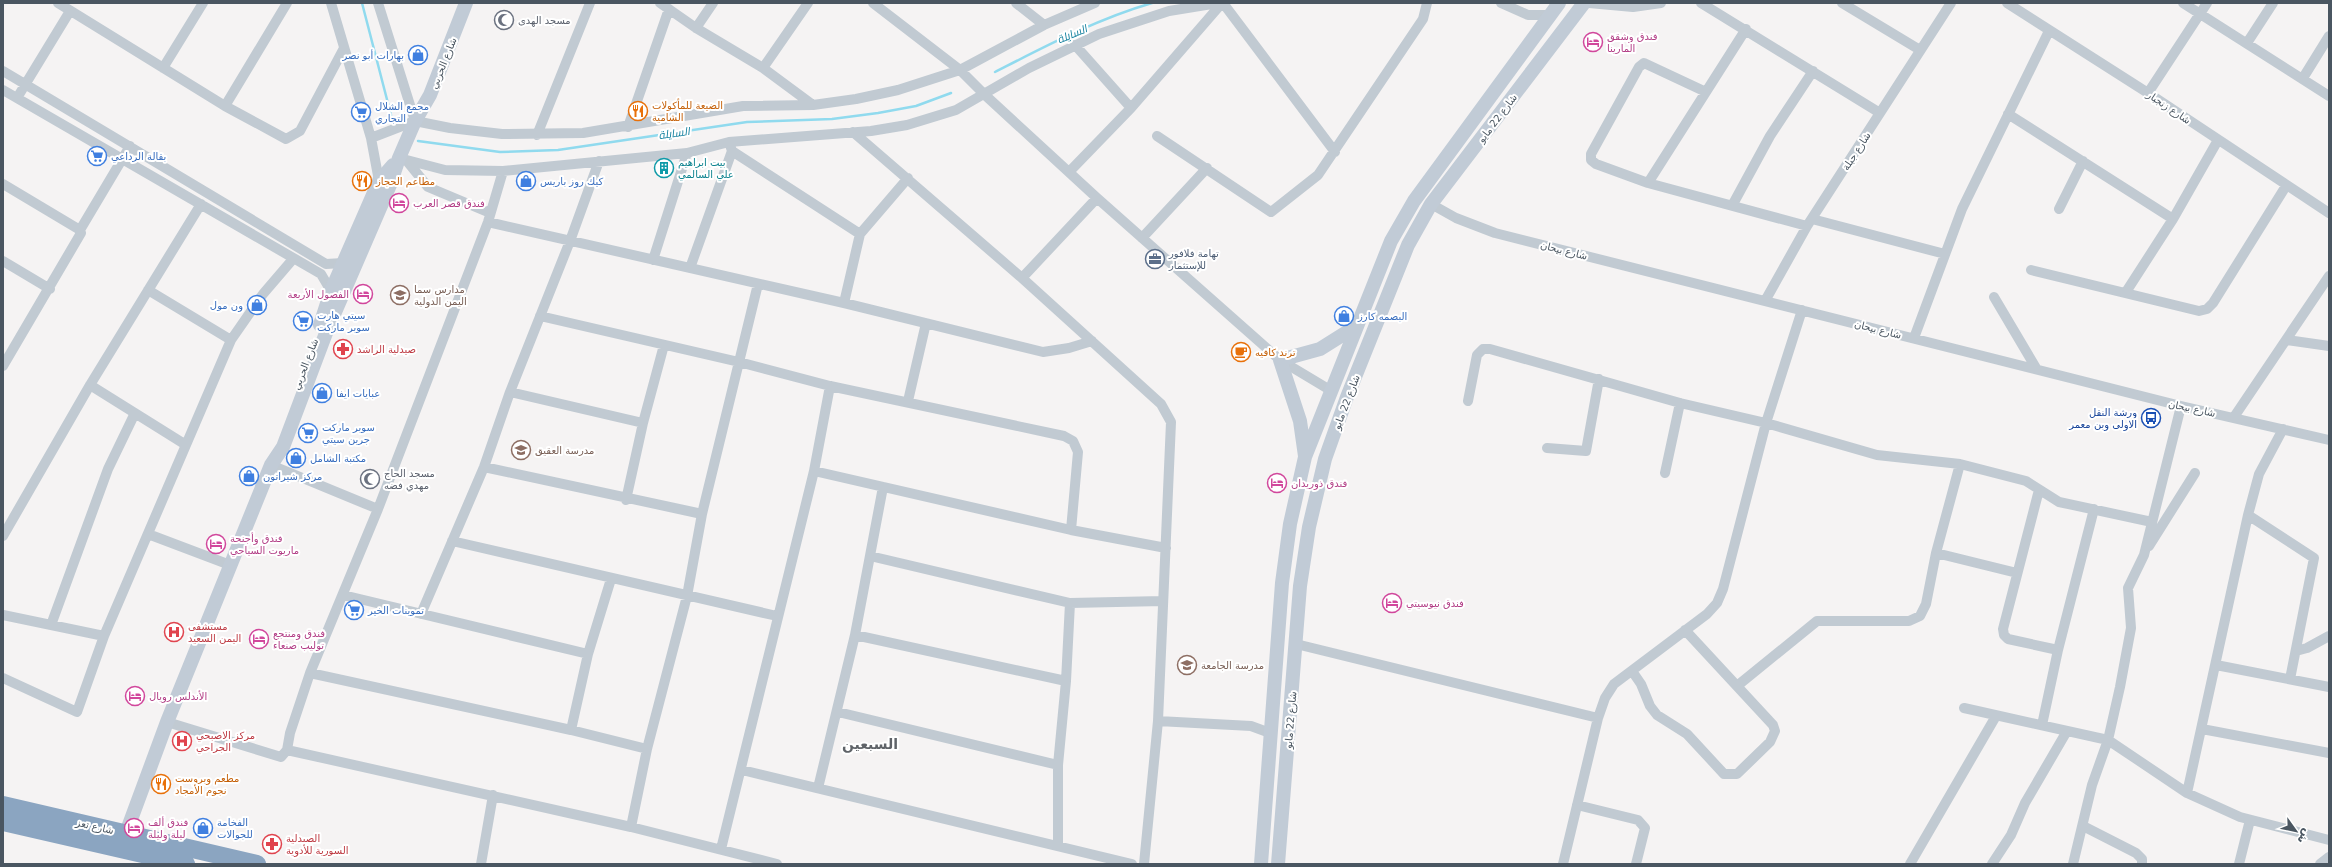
<svg xmlns="http://www.w3.org/2000/svg" width="2332" height="867" font-family="'DejaVu Sans',Cairo,sans-serif">
<rect width="100%" height="100%" fill="#f5f3f3"/>
<g fill="none" stroke-linecap="round" stroke-linejoin="round">
<path stroke="#90daee" stroke-width="2.5" d="M 362,3 L 391,115
M 995,72 C 1046,46 1097,19 1152,3
M 418,141 L 500,152 L 558,150 L 747,122 L 832,119 L 878,113 L 916,106 L 951,93"/>
<path stroke="#c1cad2" stroke-width="10" d="M 58,3 L 225,106 L 286,139 L 300,131 L 344,48
M 331,3 L 371,138 L 379,181
M 378,3 L 415,121
M 660,3 L 696,28 L 763,68 L 813,105
M 873,3 L 960,70 L 985,95 L 1097,198 L 1280,360 L 1330,390
M 1016,3 L 1044,25
M 1223,3 L 1335,152
M 1501,3 L 1528,15 L 1549,15
M 1589,3 L 1633,7 L 1661,3
M 1701,3 L 1880,113
M 1842,3 L 1920,50
M 2007,3 L 2148,93 L 2329,213
M 2183,3 L 2329,96
M 696,28 L 713,3
M 2247,43 L 2273,3
M 1075,45 L 1131,108
M 163,68 L 203,3
M 763,68 L 808,3
M 3,71 L 326,264 L 343,263
M 2303,78 L 2329,36
M 3,90 L 321,274 L 331,291
M 1706,92 L 1644,63 L 1639,67 L 1591,154 L 1591,160 L 1596,164 L 1648,183 L 1807,226
M 2148,93 L 2207,3
M 17,98 L 70,11
M 225,106 L 287,3
M 2008,114 L 2173,219
M 628,127 L 669,9
M 853,132 L 1022,278 L 1161,404 L 1171,422 L 1158,721 L 1144,864
M 537,135 L 590,3
M 1157,136 L 1271,212 L 1318,175 L 1423,19 L 1427,3
M 371,138 L 415,121 L 450,128 L 502,134 L 583,133 L 743,106 L 813,105 L 856,99 L 898,90 L 960,70 L 1044,25 L 1095,3
M 729,142 L 732,151 L 860,234
M 399,158 L 445,170 L 503,171 L 687,153 L 729,142 L 871,131 L 907,125 L 956,110 L 1029,68 L 1099,34 L 1169,11 L 1218,3
M 407,161 L 428,187 L 490,213
M 503,171 L 488,222 L 378,509 L 310,673 L 290,733 L 287,750 L 631,827 L 777,864
M 1070,171 L 1131,108 L 1222,3
M 1648,183 L 1746,29
M 3,184 L 80,230 L 81,233 L 3,366
M 1431,204 L 1456,218 L 1495,233 L 2181,406 L 2329,440
M 1733,204 L 1770,136 L 1813,71
M 2059,209 L 2083,161
M 1812,219 L 1945,254
M 488,222 L 844,303 L 1043,352 L 1069,348 L 1092,341
M 80,230 L 130,146
M 1142,238 L 1207,168
M 653,260 L 687,153
M 3,261 L 50,289
M 690,268 L 732,151
M 2031,270 L 2199,311 L 2207,309 L 2213,303 L 2286,186
M 1022,278 L 1097,198
M 2126,292 L 2173,219 L 2218,140
M 1994,297 L 2036,368
M 1765,301 L 1807,226 L 1951,3
M 844,303 L 860,234 L 908,178
M 540,316 L 739,362 L 830,386 L 1064,436 L 1073,441 L 1078,452 L 1071,530
M 1914,338 L 1962,209 L 2049,31
M 231,340 L 263,294 L 293,259
M 2287,340 L 2329,346
M 90,385 L 186,445
M 510,392 L 643,423
M 908,401 L 926,323
M 1468,401 L 1477,355 L 1483,349 L 1490,349 L 1680,403 L 1766,423 L 1877,455 L 1960,464 L 2026,481 L 2059,502 L 2152,522
M 2234,417 L 2329,276
M 1547,448 L 1586,451 L 1599,379
M 271,465 L 378,509
M 484,467 L 702,514
M 814,471 L 1071,530 L 1166,548
M 1665,473 L 1680,403
M 2039,490 L 2003,629 L 2004,635 L 2008,639 L 2058,650
M 626,500 L 643,423 L 664,345
M 2248,515 L 2314,558 L 2290,679
M 148,534 L 230,565
M 3,536 L 90,385 L 201,204
M 452,541 L 777,616
M 2149,546 L 2195,473
M 1936,553 L 2017,573
M 870,556 L 1070,603 L 1163,601
M 343,595 L 588,654
M 421,614 L 484,467 L 510,392 L 570,241 L 599,161
M 3,615 L 104,636
M 51,625 L 108,469 L 135,413
M 855,635 L 1066,681
M 1296,644 L 1598,718
M 2296,651 L 2307,648 L 2329,636
M 2216,665 L 2329,687
M 1632,671 L 1641,684 L 1650,706 L 1657,715 L 1687,734 L 1724,774 L 1737,774 L 1770,742 L 1775,731 L 1773,725 L 1685,630
M 310,673 L 571,730 L 647,749
M 3,678 L 77,712 L 104,636 L 231,340 L 148,290
M 1737,686 L 1817,621 L 1909,621 L 1920,616 L 1926,604 L 1936,553 L 1960,464
M 1964,708 L 2108,740 L 2187,793 L 2240,817 L 2329,840
M 838,712 L 1058,765
M 1158,721 L 1251,726 L 1270,733
M 167,722 L 281,757 L 287,750
M 2042,725 L 2058,650 L 2094,509
M 2202,729 L 2329,753
M 571,730 L 588,654 L 611,579
M 742,770 L 1132,864
M 818,788 L 855,635 L 883,487
M 2187,793 L 2248,515 L 2259,474 L 2283,429
M 1577,805 L 1638,820 L 1645,828 L 1636,864
M 2083,826 L 2136,853 L 2142,859 L 2142,864
M 631,827 L 647,749 L 687,596 L 702,514 L 758,284
M 1058,845 L 1058,765 L 1066,681 L 1070,603
M 721,849 L 814,471 L 830,386
M 481,864 L 493,795
M 1563,864 L 1598,718 L 1605,698 L 1614,684 L 1707,614 L 1717,603 L 1723,589 L 1766,423 L 1802,310
M 1910,864 L 1996,716
M 1992,864 L 2011,835 L 2025,803 L 2067,731
M 2073,864 L 2092,785 L 2108,740 L 2120,687 L 2131,628 L 2128,588 L 2144,555 L 2181,406
M 2239,864 L 2250,820
M 2320,864 L 2329,857"/>
<path stroke="#c1cbd6" stroke-width="14" d="M 320,325 L 331,291 L 379,181 L 393,165
M 1305,456 L 1300,421 L 1280,360 L 1320,349 L 1355,327
M 126,833 L 167,722 L 271,465 L 283,447 L 326,333 L 390,185 L 399,158 L 415,121 L 430,95 L 466,3
M 1261,864 L 1282,583 L 1290,524 L 1305,457 L 1391,241 L 1414,201 L 1559,3
M 1278,864 L 1300,586 L 1309,527 L 1325,459 L 1347,397 L 1408,245 L 1431,204 L 1584,3"/>
<path stroke="#8ba5c1" stroke-width="18" d="M 3,805 L 257,864
M 3,822 L 186,864"/>
</g>
<defs>
<symbol id="mosque-ring" viewBox="-11 -11 22 22"><circle r="9.5" fill="#fff" stroke="#6b7280" stroke-width="1.5"/><path d="M3.5-4.9A6 6 0 1 0 3.5 4.9A5 5 0 1 1 3.5-4.9Z" fill="#6b7280"/></symbol>
<symbol id="hotel-ring" viewBox="-11 -11 22 22"><circle r="9.5" fill="#fff" stroke="#d1479c" stroke-width="1.5"/><path d="M-6-4.5h1.5V1H6V5H4.5V3h-9V5H-6ZM-4 0a1.8 1.8 0 1 1 3.6 0ZM.5 0V-2.5h3Q6-2.5 6 0Z" fill="#d1479c"/></symbol>
<symbol id="shop-ring" viewBox="-11 -11 22 22"><circle r="9.5" fill="#fff" stroke="#3f7fe0" stroke-width="1.5"/><path d="M-5-2.5h2.3a2.7 3.5 0 0 1 5.4 0H5L5.5 6h-11ZM-1.5-2.5h3a1.5 2.3 0 0 0-3 0Z" fill="#3f7fe0"/></symbol>
<symbol id="restaurant-ring" viewBox="-11 -11 22 22"><circle r="9.5" fill="#fff" stroke="#e8710a" stroke-width="1.5"/><path d="M-5-6h1v4h1v-4h1v4h1v-4h1v5L-1.5 .5V6h-2V.5L-5-1ZM5-6V6H3V1.5H1.5Q1.5-4 5-6Z" fill="#e8710a"/></symbol>
<symbol id="supermarket-ring" viewBox="-11 -11 22 22"><circle r="9.5" fill="#fff" stroke="#3f7fe0" stroke-width="1.5"/><path d="M-6-5.5h2.5l.6 2H6L4.5 2H-2.5L-4.4-4H-6ZM-1.5 3.2a1.3 1.3 0 1 0 .1 0ZM3 3.2a1.3 1.3 0 1 0 .1 0Z" fill="#3f7fe0"/></symbol>
<symbol id="building-ring" viewBox="-11 -11 22 22"><circle r="9.5" fill="#fff" stroke="#0f9aa8" stroke-width="1.5"/><path d="M-4-6H4V6H1V3H-1V6H-4ZM-2.5-4.3h1.7v1.8h-1.7ZM.8-4.3h1.7v1.8H.8ZM-2.5-1h1.7V.8h-1.7ZM.8-1h1.7V.8H.8Z" fill="#0f9aa8"/></symbol>
<symbol id="office-ring" viewBox="-11 -11 22 22"><circle r="9.5" fill="#fff" stroke="#5c6f8a" stroke-width="1.5"/><path d="M-6-3h4V-5.5h4V-3h4V5H-6ZM-1-4.5V-3h2v-1.5ZM-6 0V1H6V0Z" fill="#5c6f8a"/></symbol>
<symbol id="school-ring" viewBox="-11 -11 22 22"><circle r="9.5" fill="#fff" stroke="#8d6e63" stroke-width="1.5"/><path d="M0-5L7-2L0 1L-7-2ZM-4 1L0 2.5L4 1V4Q0 6-4 4Z" fill="#8d6e63"/></symbol>
<symbol id="pharmacy-ring" viewBox="-11 -11 22 22"><circle r="9.5" fill="#fff" stroke="#e0444e" stroke-width="1.5"/><path d="M-2-6h4v4h4v4h-4v4h-4v-4h-4v-4h4Z" fill="#e0444e"/></symbol>
<symbol id="cafe-ring" viewBox="-11 -11 22 22"><circle r="9.5" fill="#fff" stroke="#e8710a" stroke-width="1.5"/><path d="M-5.5-4.5H6V0H3Q3 3.5 0 3.5H-2.5Q-5.5 3.5-5.5 0ZM3-3.2v2h1.7v-2ZM-6 4.5H4V6H-6Z" fill="#e8710a"/></symbol>
<symbol id="bus-ring" viewBox="-11 -11 22 22"><circle r="9.5" fill="#fff" stroke="#1a4fb4" stroke-width="1.5"/><path d="M-5-6H5V4H4V6H2V4H-2V6H-4V4H-5ZM-3.5-4V0h7V-4ZM-3.5 1.2v1.5H-2V1.2ZM2 1.2v1.5H3.5V1.2Z" fill="#1a4fb4"/></symbol>
<symbol id="hospital-ring" viewBox="-11 -11 22 22"><circle r="9.5" fill="#fff" stroke="#e0444e" stroke-width="1.5"/><path d="M-5-5h3v3.5h4V-5h3V5h-3V1.5h-4V5h-3Z" fill="#e0444e"/></symbol>
</defs>
<g fill-rule="evenodd">
<use href="#mosque-ring" x="493" y="9" width="22" height="22"/>
<use href="#hotel-ring" x="1582" y="31" width="22" height="22"/>
<use href="#shop-ring" x="407" y="44" width="22" height="22"/>
<use href="#restaurant-ring" x="627" y="100" width="22" height="22"/>
<use href="#supermarket-ring" x="350" y="101" width="22" height="22"/>
<use href="#supermarket-ring" x="86" y="145" width="22" height="22"/>
<use href="#building-ring" x="653" y="157" width="22" height="22"/>
<use href="#restaurant-ring" x="351" y="170" width="22" height="22"/>
<use href="#shop-ring" x="515" y="170" width="22" height="22"/>
<use href="#hotel-ring" x="388" y="192" width="22" height="22"/>
<use href="#office-ring" x="1144" y="248" width="22" height="22"/>
<use href="#hotel-ring" x="352" y="283" width="22" height="22"/>
<use href="#school-ring" x="389" y="284" width="22" height="22"/>
<use href="#shop-ring" x="246" y="294" width="22" height="22"/>
<use href="#shop-ring" x="1333" y="305" width="22" height="22"/>
<use href="#supermarket-ring" x="292" y="310" width="22" height="22"/>
<use href="#pharmacy-ring" x="332" y="338" width="22" height="22"/>
<use href="#cafe-ring" x="1230" y="341" width="22" height="22"/>
<use href="#shop-ring" x="311" y="382" width="22" height="22"/>
<use href="#bus-ring" x="2140" y="407" width="22" height="22"/>
<use href="#supermarket-ring" x="297" y="422" width="22" height="22"/>
<use href="#school-ring" x="510" y="439" width="22" height="22"/>
<use href="#shop-ring" x="285" y="447" width="22" height="22"/>
<use href="#shop-ring" x="238" y="465" width="22" height="22"/>
<use href="#mosque-ring" x="359" y="468" width="22" height="22"/>
<use href="#hotel-ring" x="1266" y="472" width="22" height="22"/>
<use href="#hotel-ring" x="205" y="533" width="22" height="22"/>
<use href="#hotel-ring" x="1381" y="592" width="22" height="22"/>
<use href="#supermarket-ring" x="343" y="599" width="22" height="22"/>
<use href="#hospital-ring" x="163" y="621" width="22" height="22"/>
<use href="#hotel-ring" x="248" y="628" width="22" height="22"/>
<use href="#school-ring" x="1176" y="654" width="22" height="22"/>
<use href="#hotel-ring" x="124" y="685" width="22" height="22"/>
<use href="#hospital-ring" x="171" y="730" width="22" height="22"/>
<use href="#restaurant-ring" x="150" y="773" width="22" height="22"/>
<use href="#hotel-ring" x="123" y="817" width="22" height="22"/>
<use href="#shop-ring" x="192" y="817" width="22" height="22"/>
<use href="#pharmacy-ring" x="261" y="833" width="22" height="22"/>
</g>
<g text-anchor="middle" stroke-width="4" stroke-linejoin="round" paint-order="stroke">
<g font-size="10" fill="#5b616d" stroke="#fff" text-anchor="start">
<text x="518" y="24">مسجد الهدى</text>
<text x="384" y="477">مسجد الحاج<tspan x="384" dy="12">مهدي فضه</tspan></text>
</g>
<g font-size="10" fill="#b23c85" stroke="#fff" text-anchor="start">
<text x="1607" y="40">فندق وشقق<tspan x="1607" dy="12">المارينا</tspan></text>
<text x="413" y="207">فندق قصر العرب</text>
<text x="349" y="298" text-anchor="end">الفصول الأربعة</text>
<text x="1291" y="487">فندق ذوريدان</text>
<text x="230" y="542">فندق وأجنحة<tspan x="230" dy="12">ماريوت السياحي</tspan></text>
<text x="1406" y="607">فندق نيوسيتي</text>
<text x="273" y="637">فندق ومنتجع<tspan x="273" dy="12">توليب صنعاء</tspan></text>
<text x="149" y="700">الأندلس رويال</text>
<text x="148" y="826">فندق ألف<tspan x="148" dy="12">ليلة وليلة</tspan></text>
</g>
<g font-size="10" fill="#366cbe" stroke="#fff" text-anchor="start">
<text x="404" y="59" text-anchor="end">بهارات أبو نصر</text>
<text x="375" y="110">مجمع الشلال<tspan x="375" dy="12">التجاري</tspan></text>
<text x="111" y="160">بقالة الرداعي</text>
<text x="540" y="185">كيك روز باريس</text>
<text x="243" y="309" text-anchor="end">ون مول</text>
<text x="317" y="319">سيتي هارت<tspan x="317" dy="12">سوبر ماركت</tspan></text>
<text x="1358" y="320">البصمه كارز</text>
<text x="336" y="397">عبايات ايفا</text>
<text x="322" y="431">سوبر ماركت<tspan x="322" dy="12">جرين سيتي</tspan></text>
<text x="310" y="462">مكتبة الشامل</text>
<text x="263" y="480">مركز شيراتون</text>
<text x="368" y="614">تموينات الخير</text>
<text x="217" y="826">الفخامة<tspan x="217" dy="12">للجوالات</tspan></text>
</g>
<g font-size="10" fill="#4a5661" stroke="#fff">
<text transform="translate(443 63) rotate(-68)" y="4">شارع الحربي</text>
<text transform="translate(2169 107) rotate(34)" y="4">شارع زنجبار</text>
<text transform="translate(1497 118) rotate(-53)" y="4">شارع 22 مايو</text>
<text transform="translate(1856 151) rotate(-57)" y="4">شارع جبلة</text>
<text transform="translate(1564 250) rotate(14)" y="4">شارع بيحان</text>
<text transform="translate(1878 329) rotate(14)" y="4">شارع بيحان</text>
<text transform="translate(305 364) rotate(-69)" y="4">شارع الحربي</text>
<text transform="translate(1346 402) rotate(-69)" y="4">شارع 22 مايو</text>
<text transform="translate(2192 408) rotate(12)" y="4">شارع بيحان</text>
<text transform="translate(1290 720) rotate(-85)" y="4">شارع 22 مايو</text>
<text transform="translate(95 826) rotate(13)" y="4">شارع تعز</text>
</g>
<g font-size="10" fill="#c56008" stroke="#fff" text-anchor="start">
<text x="652" y="109">الضيعة للمأكولات<tspan x="652" dy="12">الشامية</tspan></text>
<text x="376" y="185">مطاعم الحجاز</text>
<text x="1255" y="356">ترند كافيه</text>
<text x="175" y="782">مطعم وبروست<tspan x="175" dy="12">نجوم الأمجاد</tspan></text>
</g>
<g font-size="10" fill="#0d838f" stroke="#fff" text-anchor="start">
<text x="678" y="166">بيت ابراهيم<tspan x="678" dy="12">علي السالمي</tspan></text>
</g>
<g font-size="10" fill="#4e5e75" stroke="#fff" text-anchor="start">
<text x="1169" y="257">تهامة فلافور<tspan x="1169" dy="12">للإستثمار</tspan></text>
</g>
<g font-size="10" fill="#785e54" stroke="#fff" text-anchor="start">
<text x="414" y="293">مدارس سما<tspan x="414" dy="12">اليمن الدولية</tspan></text>
<text x="535" y="454">مدرسة العقيق</text>
<text x="1201" y="669">مدرسة الجامعة</text>
</g>
<g font-size="10" fill="#be3a42" stroke="#fff" text-anchor="start">
<text x="357" y="353">صيدلية الراشد</text>
<text x="188" y="630">مستشفى<tspan x="188" dy="12">اليمن السعيد</tspan></text>
<text x="196" y="739">مركز الاصبحي<tspan x="196" dy="12">الجراحي</tspan></text>
<text x="286" y="842">الصيدلية<tspan x="286" dy="12">السورية للأدوية</tspan></text>
</g>
<g font-size="10" fill="#164399" stroke="#fff" text-anchor="end">
<text x="2137" y="416">ورشة النقل<tspan x="2137" dy="12">الاولى وبن معمر</tspan></text>
</g>
<g font-size="11" font-style="italic" fill="#0c7c9b" stroke="#fff">
<text transform="translate(1072 34) rotate(-23)" y="4">السايلة</text>
<text transform="translate(674 133) rotate(-8)" y="4">السايلة</text>
</g>
<g font-size="14" font-weight="bold" fill="#5f6368" stroke="#fff">
<text x="870" y="749">السبعين</text>
</g>
</g>
<rect width="2332" height="867" fill="none" stroke="#4a5661" stroke-width="8"/>
<g transform="translate(2296 831) rotate(123)" stroke="#ffffff" stroke-width="3" paint-order="stroke">
<path d="M0-3L7 15L0 10L-7 15Z" fill="#4a5661"/>
<text y="-6" font-size="11" font-weight="bold" text-anchor="middle" fill="#4a5661">ش</text>
</g>
</svg>
